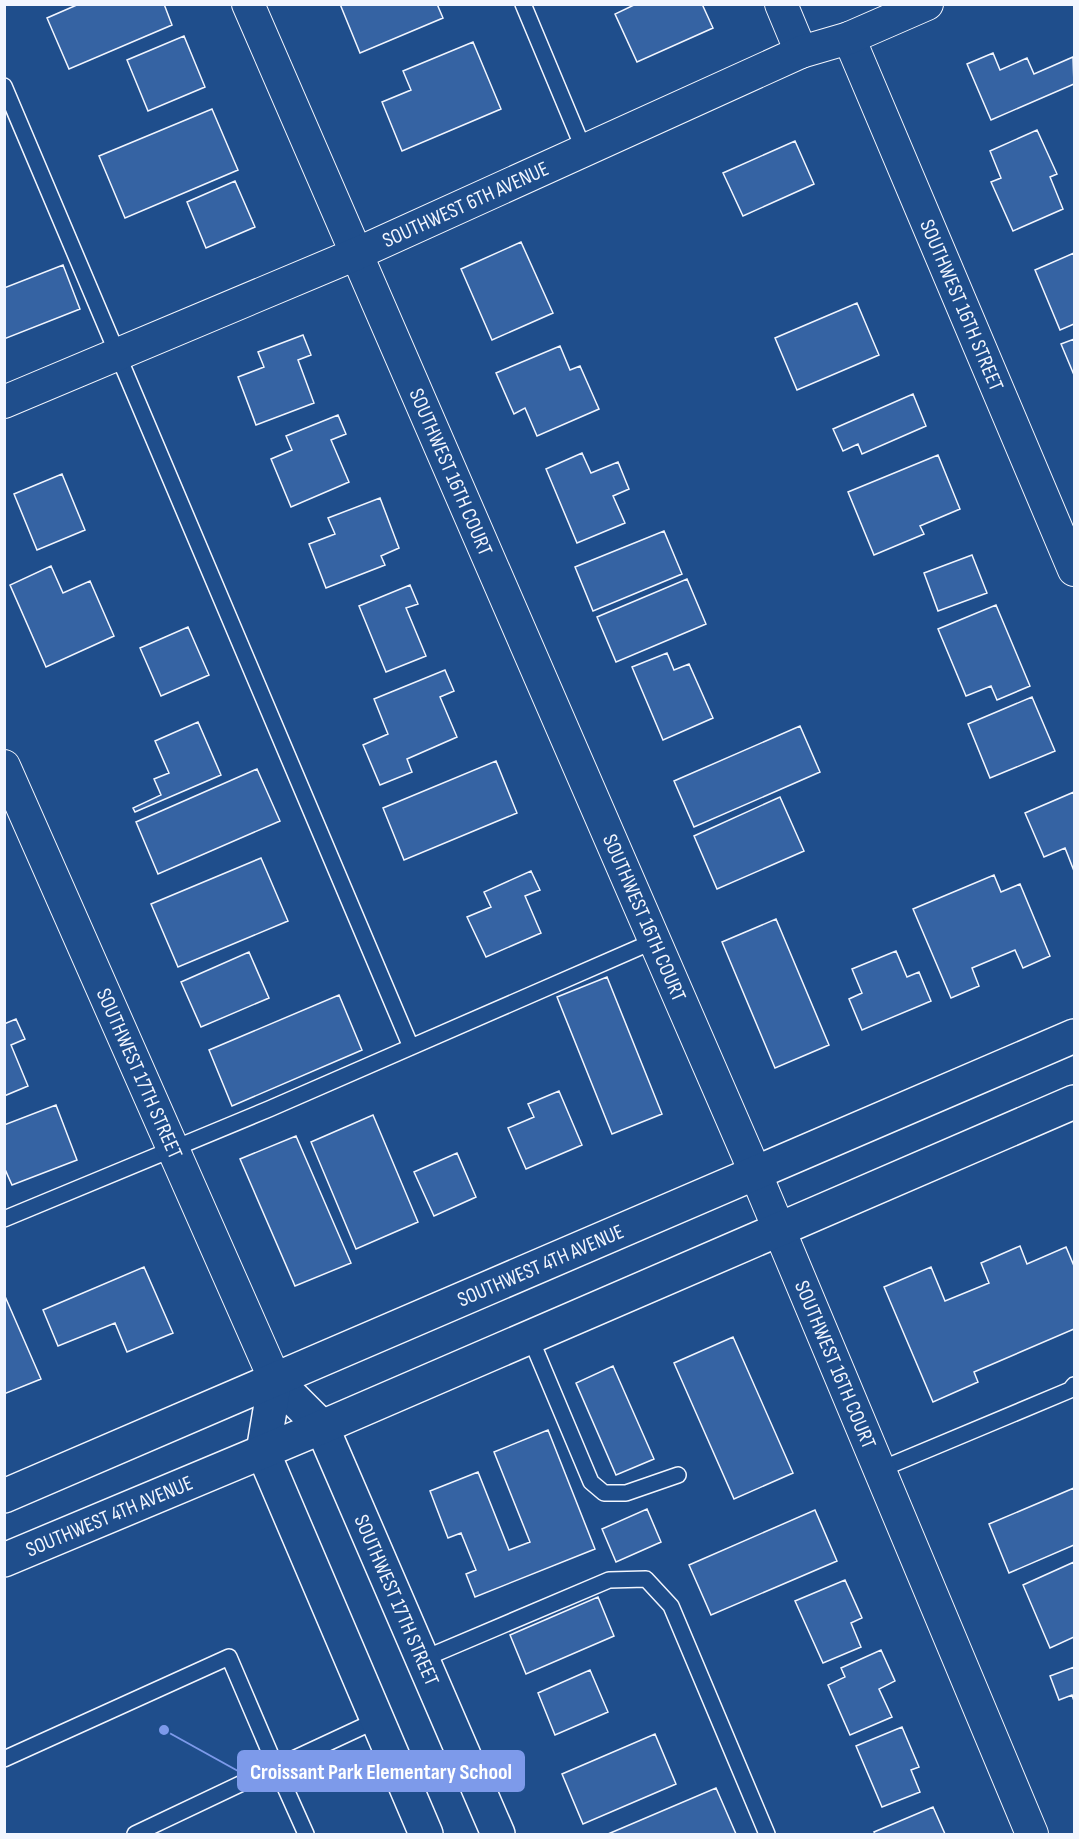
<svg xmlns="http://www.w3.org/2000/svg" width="1079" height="1839" font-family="'Sofia Sans Condensed',sans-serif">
<rect width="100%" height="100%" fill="#1f4e8c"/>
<path fill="#3563a3" stroke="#f2f6ff" stroke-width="1.5" d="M 79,4 L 164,4 L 172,25 L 69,69 L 47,18 Z
M 340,4 L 437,4 L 443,18 L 360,53 Z
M 636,4 L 702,4 L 713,28 L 637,62 L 615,14 Z
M 184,36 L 205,87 L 148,111 L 127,60 Z
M 473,42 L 501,109 L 402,151 L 382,102 L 411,90 L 403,71 Z
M 993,53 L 1000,70 L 1027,58 L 1034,74 L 1073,57 L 1074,84 L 991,120 L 967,64 Z
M 212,109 L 238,170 L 125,218 L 99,156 Z
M 1037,130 L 1057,174 L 1050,177 L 1063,209 L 1013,231 L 991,182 L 1001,178 L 990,151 Z
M 795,141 L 814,184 L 743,216 L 723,173 Z
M 235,181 L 255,227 L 206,248 L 187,202 Z
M 521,242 L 553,313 L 492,340 L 461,269 Z
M 1074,253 L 1074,324 L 1060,330 L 1035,270 Z
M 63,265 L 80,309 L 4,339 L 4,288 Z
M 857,303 L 879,355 L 797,390 L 775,338 Z
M 303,335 L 311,355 L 298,360 L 314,403 L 256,425 L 238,377 L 264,367 L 258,352 Z
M 1074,339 L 1074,375 L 1061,344 Z
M 560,346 L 570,370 L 580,366 L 599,409 L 537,436 L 525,408 L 514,414 L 496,373 Z
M 913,394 L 926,426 L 862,454 L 858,444 L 843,451 L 833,429 Z
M 338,415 L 346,434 L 331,440 L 349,482 L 291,507 L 271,459 L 292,450 L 286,436 Z
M 582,453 L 591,473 L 618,462 L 629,489 L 613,496 L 625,523 L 577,543 L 546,469 Z
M 938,455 L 960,509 L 920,526 L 924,534 L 874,555 L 848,492 Z
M 62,474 L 85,530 L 37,550 L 14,494 Z
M 380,498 L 399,548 L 381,556 L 385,565 L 326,588 L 309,544 L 335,534 L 328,518 Z
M 664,531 L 682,574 L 593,611 L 575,567 Z
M 972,555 L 987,593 L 938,611 L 924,573 Z
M 51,566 L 63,593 L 90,581 L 114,636 L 46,667 L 10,585 Z
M 687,579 L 706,624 L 616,662 L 597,617 Z
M 410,585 L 418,604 L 406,608 L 426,656 L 386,672 L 359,606 Z
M 996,605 L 1030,686 L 997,700 L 991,686 L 966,696 L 938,629 Z
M 188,627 L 209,675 L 161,696 L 140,648 Z
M 667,653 L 674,670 L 689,664 L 713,718 L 663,740 L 632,667 Z
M 445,670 L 454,691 L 440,697 L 457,737 L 407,759 L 412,772 L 380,785 L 363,745 L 388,734 L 374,699 Z
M 1032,697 L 1055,751 L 990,778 L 968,724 Z
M 198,722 L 221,775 L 135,812 L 133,808 L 161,795 L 154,779 L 169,773 L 155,741 Z
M 800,726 L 820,772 L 694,827 L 674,781 Z
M 496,761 L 517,813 L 404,860 L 383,808 Z
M 257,769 L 280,821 L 158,874 L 136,822 Z
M 1074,792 L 1074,871 L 1065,848 L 1044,857 L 1025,813 Z
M 780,797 L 804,851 L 717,889 L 694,836 Z
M 261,858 L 288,921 L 178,967 L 151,904 Z
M 531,871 L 540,890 L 525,896 L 541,933 L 486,957 L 467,917 L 491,907 L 484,892 Z
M 994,875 L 1001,892 L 1020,884 L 1050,956 L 1023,968 L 1015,950 L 972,968 L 979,986 L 951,998 L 913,909 Z
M 776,919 L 829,1045 L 775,1068 L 722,942 Z
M 896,951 L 907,977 L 919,972 L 931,1001 L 862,1030 L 849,999 L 862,993 L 852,969 Z
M 249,952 L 269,998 L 201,1027 L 181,982 Z
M 607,977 L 662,1114 L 612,1134 L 557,997 Z
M 339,995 L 362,1050 L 232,1106 L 209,1050 Z
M 16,1019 L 25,1039 L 11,1045 L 28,1086 L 4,1096 L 4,1024 Z
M 559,1091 L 582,1145 L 526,1169 L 508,1128 L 534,1117 L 528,1104 Z
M 56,1105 L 77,1160 L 12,1185 L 4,1167 L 4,1125 Z
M 373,1115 L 418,1222 L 356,1249 L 311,1142 Z
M 296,1136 L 351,1263 L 295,1286 L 240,1159 Z
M 457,1153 L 476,1197 L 434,1216 L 414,1172 Z
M 1020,1246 L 1027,1264 L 1066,1247 L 1074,1266 L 1074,1329 L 974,1372 L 978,1382 L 933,1402 L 884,1287 L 931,1267 L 945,1301 L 989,1283 L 981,1263 Z
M 144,1267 L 173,1333 L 127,1352 L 115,1323 L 58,1346 L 43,1310 Z
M 4,1294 L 41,1379 L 4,1394 Z
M 733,1337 L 793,1473 L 734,1499 L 674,1363 Z
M 613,1366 L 654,1459 L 616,1475 L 576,1383 Z
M 548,1430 L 595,1549 L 475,1597 L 466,1574 L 476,1570 L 461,1533 L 448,1538 L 430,1491 L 478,1472 L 509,1550 L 530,1542 L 494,1452 Z
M 1074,1488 L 1074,1545 L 1009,1573 L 989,1524 Z
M 647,1509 L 661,1542 L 616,1562 L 602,1529 Z
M 815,1510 L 837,1561 L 711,1615 L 689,1565 Z
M 1074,1562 L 1074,1637 L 1050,1648 L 1023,1585 Z
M 845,1580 L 862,1618 L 851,1623 L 861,1647 L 823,1663 L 795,1601 Z
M 598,1597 L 614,1636 L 526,1674 L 510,1635 Z
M 881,1650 L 895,1681 L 879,1689 L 892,1717 L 850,1735 L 828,1685 L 845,1677 L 841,1668 Z
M 1074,1667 L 1074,1701 L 1072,1695 L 1059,1700 L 1050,1676 Z
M 590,1670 L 608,1712 L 555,1735 L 538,1693 Z
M 902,1727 L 919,1767 L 911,1770 L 920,1792 L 882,1807 L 856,1746 Z
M 655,1734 L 676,1784 L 583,1824 L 562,1774 Z
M 716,1788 L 736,1834 L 608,1834 Z
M 933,1807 L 945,1834 L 875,1834 L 874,1832 Z"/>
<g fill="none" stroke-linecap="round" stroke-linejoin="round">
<defs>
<path id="service" d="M 523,4 L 584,150
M 4,86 L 411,1047
M 4,1219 L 269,1109 L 654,941
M 530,1337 L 591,1482 L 604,1493 L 626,1493 L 678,1475
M 879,1470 L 1070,1390 L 1074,1385
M 423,1659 L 609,1580 L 646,1579 L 671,1606 L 767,1834
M 4,1759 L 229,1657 L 276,1767 L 377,1720
M 135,1834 L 276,1767 L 306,1834"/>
<g id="minor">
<path id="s1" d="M 248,4 L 755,1172 L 1032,1834"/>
<path d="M 781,4 L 801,52"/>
<path id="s2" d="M 849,38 L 1074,570"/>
<path id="s3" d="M 4,402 L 356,254 L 801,52 L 849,38 L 927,4"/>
<path id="s4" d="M 4,766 L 275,1380"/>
</g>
<g id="secondary">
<path id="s5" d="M 275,1380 L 322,1427 L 498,1834"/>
<path d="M 275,1380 L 263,1452 L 426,1834"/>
<path id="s6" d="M 4,1496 L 1074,1036"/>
<path id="s7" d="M 4,1560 L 322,1427 L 1074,1102"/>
</g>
</defs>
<use href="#service" stroke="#f2f6ff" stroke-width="18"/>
<use href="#minor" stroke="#f2f6ff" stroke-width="34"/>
<use href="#secondary" stroke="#f2f6ff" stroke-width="36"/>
<use href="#service" stroke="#1f4e8c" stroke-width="15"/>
<use href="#minor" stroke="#1f4e8c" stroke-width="32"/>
<use href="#secondary" stroke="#1f4e8c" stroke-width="33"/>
</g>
<g text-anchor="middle" stroke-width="4.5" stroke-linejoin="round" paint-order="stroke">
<g font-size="21" fill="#f2f6ff" stroke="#1f4e8c">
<text dy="7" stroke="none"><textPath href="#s3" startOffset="502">SOUTHWEST 6TH AVENUE</textPath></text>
<text dy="7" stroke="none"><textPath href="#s2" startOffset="290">SOUTHWEST 16TH STREET</textPath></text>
<text dy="7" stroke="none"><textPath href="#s1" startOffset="510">SOUTHWEST 16TH COURT</textPath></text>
<text dy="7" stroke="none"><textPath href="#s1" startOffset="996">SOUTHWEST 16TH COURT</textPath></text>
<text dy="7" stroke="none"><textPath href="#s4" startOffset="336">SOUTHWEST 17TH STREET</textPath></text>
<text dy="7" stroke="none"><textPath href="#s6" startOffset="584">SOUTHWEST 4TH AVENUE</textPath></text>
<text dy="7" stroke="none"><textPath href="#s1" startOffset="1482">SOUTHWEST 16TH COURT</textPath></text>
<text dy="7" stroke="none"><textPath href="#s7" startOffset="114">SOUTHWEST 4TH AVENUE</textPath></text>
<text dy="7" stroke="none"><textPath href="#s5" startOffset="255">SOUTHWEST 17TH STREET</textPath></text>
</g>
</g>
<path fill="none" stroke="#7d9aea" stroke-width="2" d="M164 1730L238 1771"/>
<circle fill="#7d9aea" stroke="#1f4e8c" stroke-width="2" cx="164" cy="1730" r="6"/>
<rect fill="#7d9aea" stroke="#7d9aea" stroke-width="2" x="238" y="1751" width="286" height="40" rx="6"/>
<g font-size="22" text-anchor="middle" font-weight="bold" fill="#fff">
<text x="381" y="1779">Croissant Park Elementary School</text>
</g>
<rect width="1079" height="1839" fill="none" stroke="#f2f6ff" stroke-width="12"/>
</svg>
